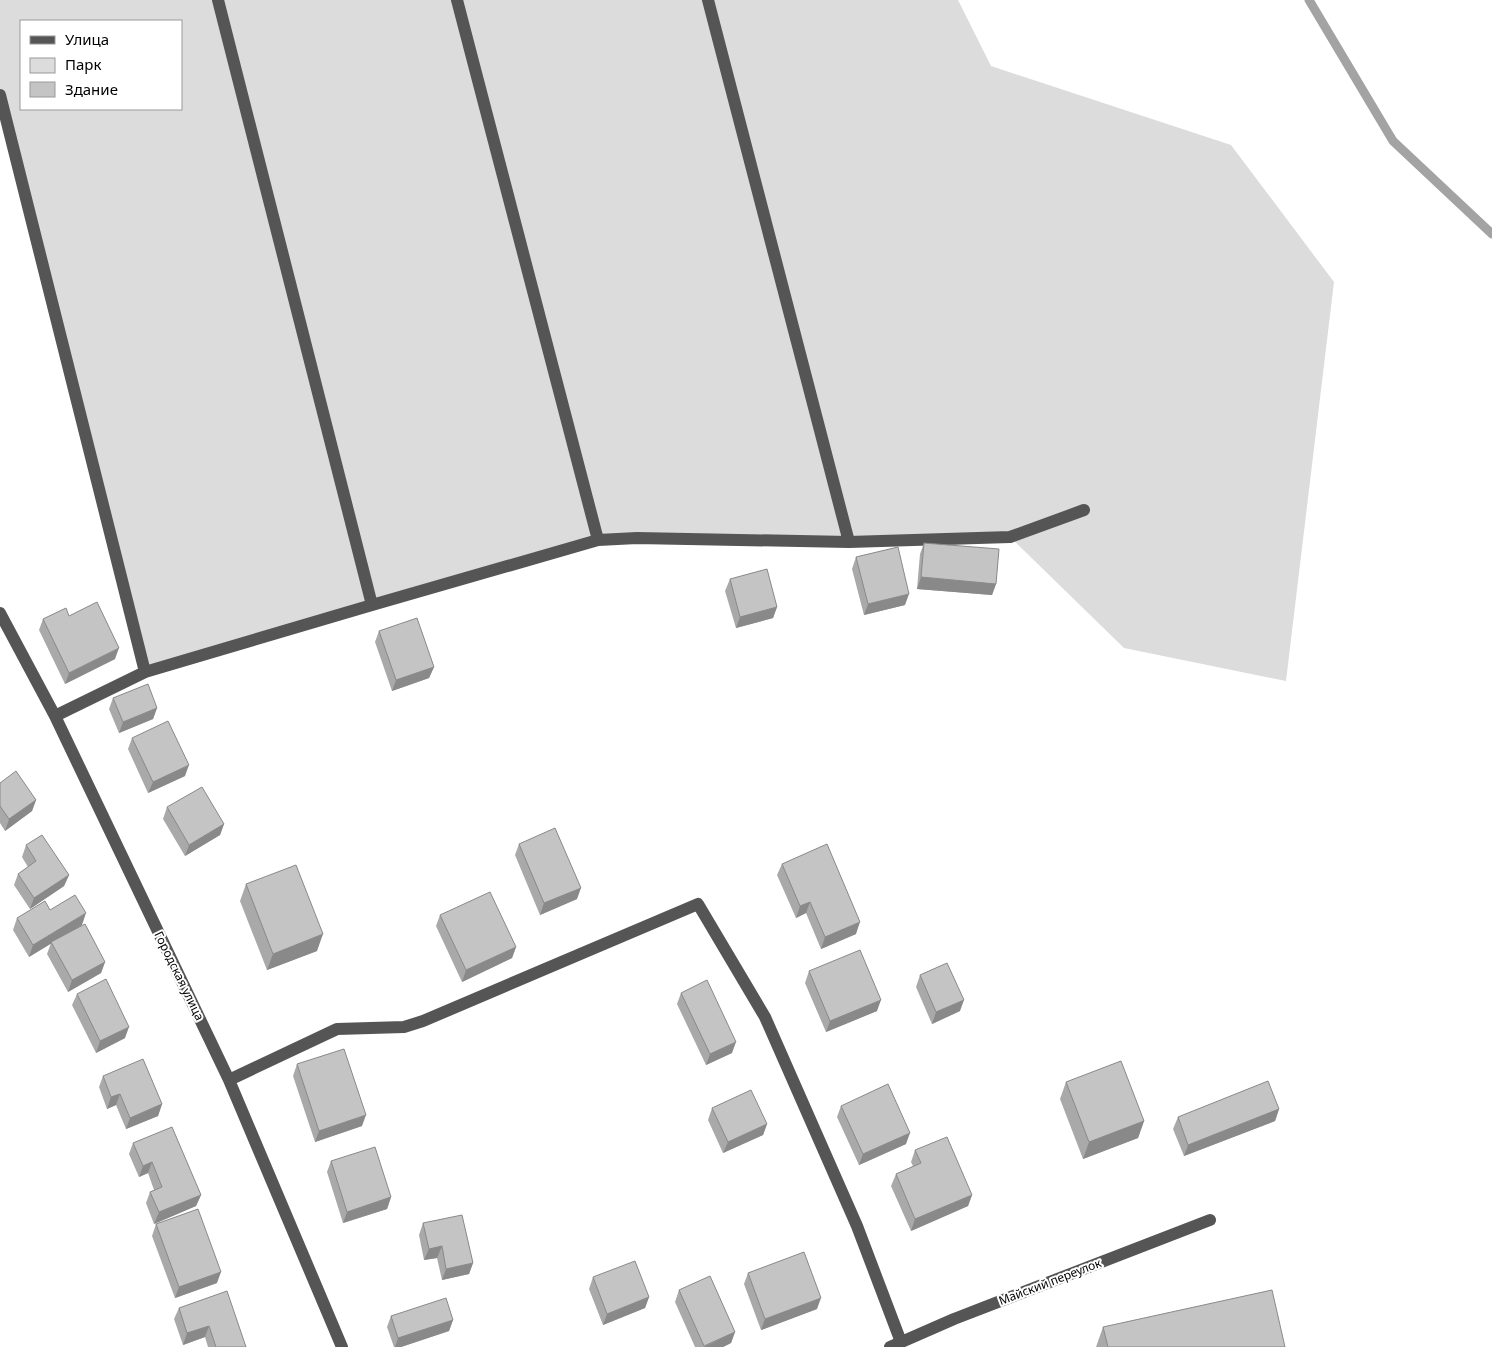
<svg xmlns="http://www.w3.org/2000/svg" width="1492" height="1347" font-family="'Noto Sans',sans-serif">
<rect width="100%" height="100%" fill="#fff"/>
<path fill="#dcdcdc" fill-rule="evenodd" d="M 0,0 L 958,0 L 991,66 L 1231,145 L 1334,282 L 1286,681 L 1124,648 L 1010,537 L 598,540 L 145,672 L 0,95 ZM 21,21 L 181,21 L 181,109 L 21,109 Z"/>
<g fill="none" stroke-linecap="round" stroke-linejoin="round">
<path stroke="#a3a3a3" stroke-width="9" d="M 1309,0 L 1393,141 L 1492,234"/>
<path stroke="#555" stroke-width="12" d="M 218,0 L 372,605
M 457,0 L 598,540
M 708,0 L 849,542
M 0,95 L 145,672
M 0,613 L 55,716 L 229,1080 L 342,1347
M 55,716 L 145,672 L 372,605 L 598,540 L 637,538 L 849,542 L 1010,537 L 1084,510
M 229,1080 L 337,1029 L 404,1027 L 423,1021 L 698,904 L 765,1017 L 857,1226 L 901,1342
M 890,1347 L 954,1319 L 1210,1220"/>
</g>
<path fill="#a9a9a9" d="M 924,543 L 996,584 L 992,595 L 917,589 L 920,554 Z
M 856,557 L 905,605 L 864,615 L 852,569 Z
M 730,579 L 777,607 L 773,618 L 736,628 L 725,591 Z
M 69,616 L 115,659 L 65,684 L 39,630 L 43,619 Z
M 379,631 L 434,667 L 429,678 L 392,691 L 375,642 Z
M 113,698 L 157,708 L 153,719 L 119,733 L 109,709 Z
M 132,738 L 185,776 L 148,793 L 128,749 Z
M 0,783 L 36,800 L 32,811 L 5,831 L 0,823 Z
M 167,807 L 224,824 L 220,835 L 185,856 L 163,819 Z
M 519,844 L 577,899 L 540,915 L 515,855 Z
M 26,845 L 69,875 L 64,886 L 30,909 L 14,885 L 18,874 L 28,867 L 22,857 Z
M 782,864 L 856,934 L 821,949 L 806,913 L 796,918 L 777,875 Z
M 246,884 L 317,951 L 267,970 L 240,901 Z
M 50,910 L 82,925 L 65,935 L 105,962 L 101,973 L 68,992 L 47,954 L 51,943 L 29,957 L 13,930 L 17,918 Z
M 440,915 L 516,947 L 512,958 L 462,982 L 436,926 Z
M 809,971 L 877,1011 L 826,1032 L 805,983 Z
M 920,975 L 960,1011 L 932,1024 L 916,987 Z
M 681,993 L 732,1053 L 706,1065 L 677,1004 Z
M 77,994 L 125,1038 L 96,1053 L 72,1005 Z
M 297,1064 L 362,1126 L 315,1142 L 293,1076 Z
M 103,1076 L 162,1104 L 158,1116 L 126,1129 L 116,1105 L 107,1109 L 99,1087 Z
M 1066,1082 L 1144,1121 L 1138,1138 L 1083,1159 L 1060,1099 Z
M 841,1106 L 906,1144 L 859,1165 L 837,1117 Z
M 712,1108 L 767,1124 L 763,1135 L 723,1153 L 708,1120 Z
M 1279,1109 L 1275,1121 L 1184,1156 L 1173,1129 L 1178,1117 Z
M 133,1143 L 201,1195 L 196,1206 L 154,1224 L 146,1203 L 150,1192 L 154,1190 L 148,1173 L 139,1177 L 129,1154 Z
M 915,1150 L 972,1195 L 968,1206 L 911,1231 L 891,1186 L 896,1174 L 913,1166 L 911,1162 Z
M 331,1161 L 391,1197 L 387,1209 L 343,1223 L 327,1172 Z
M 423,1223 L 473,1263 L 469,1274 L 442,1280 L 437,1258 L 424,1260 L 419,1235 Z
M 156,1224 L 217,1283 L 175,1298 L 152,1236 Z
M 748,1273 L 817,1309 L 761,1330 L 744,1284 Z
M 593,1277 L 649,1297 L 645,1308 L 603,1325 L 589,1289 Z
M 679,1290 L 735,1332 L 731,1343 L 723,1347 L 695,1347 L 675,1302 Z
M 179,1308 L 246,1347 L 208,1347 L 205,1337 L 183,1345 L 174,1319 Z
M 391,1316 L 453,1320 L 449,1331 L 401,1347 L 394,1347 L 387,1327 Z
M 1103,1327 L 1285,1347 L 1096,1347 Z"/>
<path fill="#898989" d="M 921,577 L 996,584 L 992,595 L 917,589 Z
M 909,594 L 905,605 L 864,615 L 868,604 Z
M 777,607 L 773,618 L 736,628 L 740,617 Z
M 119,648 L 115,659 L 65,684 L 69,673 Z
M 434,667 L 429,678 L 392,691 L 396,680 Z
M 157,708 L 153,719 L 119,733 L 123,722 Z
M 189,765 L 185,776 L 148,793 L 153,782 Z
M 36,800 L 32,811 L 5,831 L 9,819 Z
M 224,824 L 220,835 L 185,856 L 189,845 Z
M 69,875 L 64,886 L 30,909 L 34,898 Z
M 581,888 L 577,899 L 540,915 L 544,903 Z
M 810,902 L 806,913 L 796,918 L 800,906 Z
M 86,913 L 82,925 L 29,957 L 33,945 Z
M 860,922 L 856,934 L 821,949 L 825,937 Z
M 323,934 L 317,951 L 267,970 L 273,954 Z
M 516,947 L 512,958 L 462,982 L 466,970 Z
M 105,962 L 101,973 L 68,992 L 72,980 Z
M 881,1000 L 877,1011 L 826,1032 L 830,1021 Z
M 964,1000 L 960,1011 L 932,1024 L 936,1012 Z
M 129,1027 L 125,1038 L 96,1053 L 100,1041 Z
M 736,1042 L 732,1053 L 706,1065 L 710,1054 Z
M 120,1094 L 116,1105 L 107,1109 L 111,1097 Z
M 162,1104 L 158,1116 L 126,1129 L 130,1118 Z
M 1279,1109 L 1275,1121 L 1184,1156 L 1188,1145 Z
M 366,1115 L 362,1126 L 315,1142 L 319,1131 Z
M 1144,1121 L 1138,1138 L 1083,1159 L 1089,1142 Z
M 767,1124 L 763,1135 L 723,1153 L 728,1142 Z
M 910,1133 L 906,1144 L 859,1165 L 863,1154 Z
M 152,1162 L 148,1173 L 139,1177 L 143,1166 Z
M 201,1195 L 196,1206 L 154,1224 L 159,1212 Z
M 972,1195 L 968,1206 L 911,1231 L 915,1219 Z
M 391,1197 L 387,1209 L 343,1223 L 347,1212 Z
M 442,1246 L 437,1258 L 424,1260 L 429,1249 Z
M 473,1263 L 469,1274 L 442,1280 L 446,1269 Z
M 221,1272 L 217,1283 L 175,1298 L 179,1287 Z
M 649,1297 L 645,1308 L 603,1325 L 607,1314 Z
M 821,1298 L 817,1309 L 761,1330 L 765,1319 Z
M 453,1320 L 449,1331 L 401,1347 L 395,1347 L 398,1338 Z
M 209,1326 L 205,1337 L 183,1345 L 187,1333 Z
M 735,1332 L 731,1343 L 723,1347 L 704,1347 Z"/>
<path fill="#c4c4c4" stroke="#898989" d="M 924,543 L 999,549 L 996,584 L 921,577 Z
M 898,547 L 909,594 L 868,604 L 856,557 Z
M 767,569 L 777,607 L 740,617 L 730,579 Z
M 97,602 L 119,648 L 69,673 L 43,619 L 66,608 L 69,616 Z
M 417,618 L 434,667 L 396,680 L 379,631 Z
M 148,684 L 157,708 L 123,722 L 113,698 Z
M 168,721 L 189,765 L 153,782 L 132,738 Z
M 16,771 L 36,800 L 9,819 L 0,806 L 0,783 Z
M 202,787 L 224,824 L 189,845 L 167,807 Z
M 555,828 L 581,888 L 544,903 L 519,844 Z
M 42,835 L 69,875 L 34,898 L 18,874 L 36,861 L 26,845 Z
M 827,844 L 860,922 L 825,937 L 810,902 L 800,906 L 782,864 Z
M 296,865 L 323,934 L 273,954 L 246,884 Z
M 490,892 L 516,947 L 466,970 L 440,915 Z
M 75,895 L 86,913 L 33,945 L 17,918 L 45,901 L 50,910 Z
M 85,924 L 105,962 L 72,980 L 51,942 Z
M 860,950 L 881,1000 L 830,1021 L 809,971 Z
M 947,963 L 964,1000 L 936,1012 L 920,975 Z
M 106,979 L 129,1027 L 100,1041 L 77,994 Z
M 707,980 L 736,1042 L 710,1054 L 681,993 Z
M 344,1049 L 366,1115 L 319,1131 L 297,1064 Z
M 143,1059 L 162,1104 L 130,1118 L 120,1094 L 111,1097 L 103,1076 Z
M 1121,1061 L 1144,1121 L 1089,1142 L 1066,1082 Z
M 1268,1081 L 1279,1109 L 1188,1145 L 1178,1117 Z
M 888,1084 L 910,1133 L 863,1154 L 841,1106 Z
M 751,1090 L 767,1124 L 728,1142 L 712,1108 Z
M 172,1127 L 201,1195 L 159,1212 L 150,1192 L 162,1187 L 152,1162 L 143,1166 L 133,1143 Z
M 947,1137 L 972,1195 L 915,1219 L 896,1174 L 921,1163 L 915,1150 Z
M 375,1147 L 391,1197 L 347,1212 L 331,1161 Z
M 198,1209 L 221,1272 L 179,1287 L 156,1224 Z
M 462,1215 L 473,1263 L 446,1269 L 442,1246 L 429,1249 L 423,1223 Z
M 804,1252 L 821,1298 L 765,1319 L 748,1273 Z
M 635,1261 L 649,1297 L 607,1314 L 593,1277 Z
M 710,1276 L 735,1332 L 704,1346 L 679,1290 Z
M 1272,1290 L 1285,1347 L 1108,1347 L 1103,1327 Z
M 227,1291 L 246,1347 L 216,1347 L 209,1326 L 187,1333 L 179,1308 Z
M 446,1298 L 453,1320 L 398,1338 L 391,1316 Z"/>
<g text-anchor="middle" stroke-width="4" stroke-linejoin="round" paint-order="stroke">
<g font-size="12" fill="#000" stroke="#fff">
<text transform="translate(179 976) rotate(64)" y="4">Городская улица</text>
<text transform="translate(1050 1282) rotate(-21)" y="4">Майский переулок</text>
</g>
</g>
<rect x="20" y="20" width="162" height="90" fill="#ffffff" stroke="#999999"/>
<rect x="30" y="36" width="25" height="8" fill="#555555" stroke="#999999"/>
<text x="65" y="45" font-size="15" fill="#000000">Улица</text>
<rect x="30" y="58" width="25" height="15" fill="#dcdcdc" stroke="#999999"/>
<text x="65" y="70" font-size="15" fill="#000000">Парк</text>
<rect x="30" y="82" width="25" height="15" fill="#c4c4c4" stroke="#999999"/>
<text x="65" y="95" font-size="15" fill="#000000">Здание</text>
</svg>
